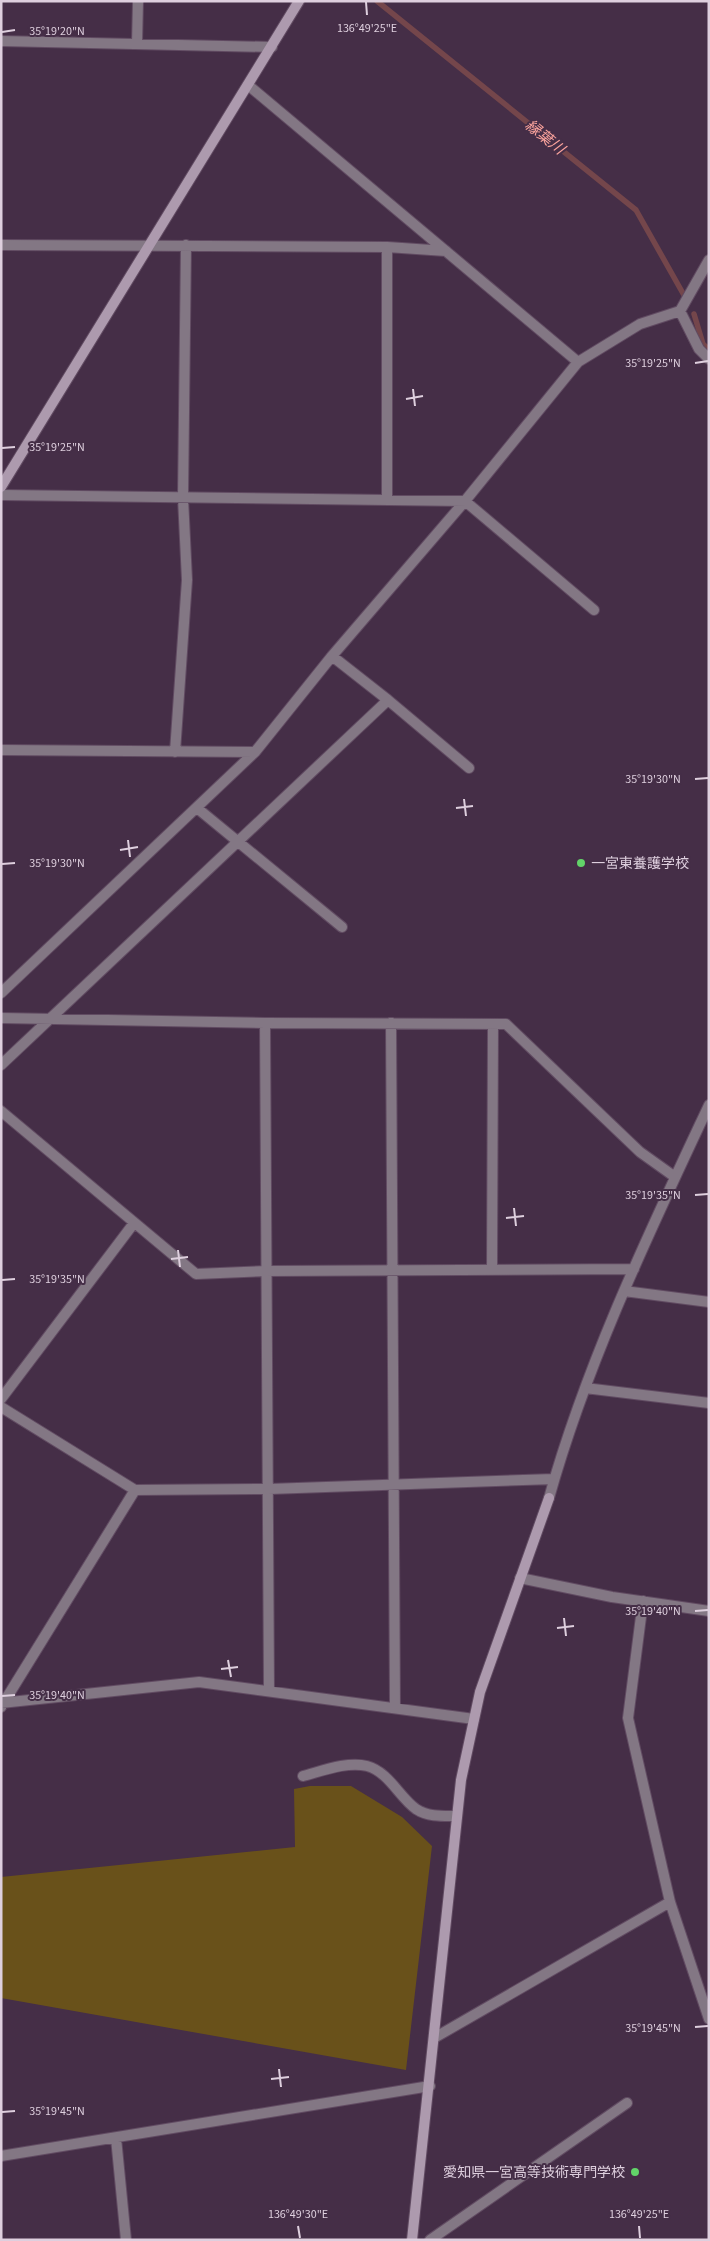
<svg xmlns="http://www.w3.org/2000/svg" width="710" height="2241" font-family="'Source Sans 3','Noto Sans JP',sans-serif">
<rect width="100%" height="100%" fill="#452e47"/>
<path fill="#69511a" d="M 310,1786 L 351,1786 L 402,1817 L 432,1846 L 406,2070 L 1,1998 L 1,1877 L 295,1847 L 294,1789 Z"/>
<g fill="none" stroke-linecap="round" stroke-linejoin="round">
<path stroke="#74464b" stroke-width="5.5" d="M 377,1 L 636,210 L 685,297
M 694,314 L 703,344 L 709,350"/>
<defs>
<path id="street" d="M 1,41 L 272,47
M 137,44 L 138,1
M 248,85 L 578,362
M 1,245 L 387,247 L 446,251
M 680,311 L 699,349 L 709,359
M 1,495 L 465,501 L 594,610
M 387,500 L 387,247
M 332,656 L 388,700 L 469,768
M 1,750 L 255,752
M 175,752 L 187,580 L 183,498 L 186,245
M 197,808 L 342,927
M 1,993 L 255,752 L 332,656 L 465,501 L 578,362 L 640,324 L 680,311 L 709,260
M 1,1018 L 265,1023 L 506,1024 L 640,1152 L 675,1177
M 265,1023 L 269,1691
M 391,1023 L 395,1708
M 1,1065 L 388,700
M 1,1111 L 196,1274 L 267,1271 L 634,1269
M 492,1270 L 493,1024
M 624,1291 L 709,1302
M 585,1388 L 709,1403
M 1,1399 L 134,1223
M 1,1407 L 135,1490
M 549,1498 C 587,1362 649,1233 709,1105
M 520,1578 L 612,1597 L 709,1611
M 643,1601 L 628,1718 L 670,1902 L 709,2019
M 1,1703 L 199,1682 L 474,1719
M 1,1707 L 135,1490 L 269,1489 L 554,1479
M 303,1776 C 322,1771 347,1761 367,1766 C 389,1772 399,1797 416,1809 C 428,1817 443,1816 457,1816
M 434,2038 L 670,1902
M 116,2138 L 126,2240
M 1,2156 L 430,2086
M 430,2240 L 627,2103"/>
<path id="secondary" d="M 1,487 L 299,1
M 412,2240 L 461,1780 L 480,1692 L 549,1498"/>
</defs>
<use href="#street" stroke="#614b62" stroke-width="12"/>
<use href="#secondary" stroke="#614b62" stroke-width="12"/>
<use href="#street" stroke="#837784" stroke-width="10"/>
<use href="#secondary" stroke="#ad9aae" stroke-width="10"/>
</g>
<path fill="none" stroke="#decfde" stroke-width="2" d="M 366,2 L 367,15M 2,32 L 15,30M 695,363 L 708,361M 413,389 L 415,406M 406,399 L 423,396M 2,448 L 15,447M 695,779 L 708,778M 464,799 L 466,816M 456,808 L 473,806M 128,840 L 130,857M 120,850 L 138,847M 2,864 L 15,863M 695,1195 L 708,1194M 514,1208 L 516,1226M 506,1218 L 524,1216M 178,1250 L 180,1267M 171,1259 L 188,1257M 2,1280 L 15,1279M 695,1611 L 708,1610M 564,1618 L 566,1636M 557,1628 L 574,1626M 228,1660 L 231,1677M 221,1669 L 238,1667M 2,1696 L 15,1695M 695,2027 L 708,2026M 279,2069 L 281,2087M 271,2079 L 289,2077M 2,2112 L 15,2111M 298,2226 L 300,2238M 639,2226 L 640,2238"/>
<g fill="#62d469" stroke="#452e47" stroke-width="2">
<circle cx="581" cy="863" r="5"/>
<circle cx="635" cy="2172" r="5"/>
</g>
<g text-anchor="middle" stroke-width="4" stroke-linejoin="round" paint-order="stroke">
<g font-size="14" fill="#decfde" stroke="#452e47" text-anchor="start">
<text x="591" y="868">一宮東養護学校</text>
<text x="625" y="2177" text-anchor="end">愛知県一宮高等技術専門学校</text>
</g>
<g font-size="15" font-style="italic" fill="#fca49d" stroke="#452e47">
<text transform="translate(545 137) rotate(39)" y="5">縁葉川</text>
</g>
</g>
<g font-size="12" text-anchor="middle" fill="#decfde" stroke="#452e47" stroke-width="4" stroke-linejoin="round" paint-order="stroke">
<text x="367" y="32">136°49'25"E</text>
<text x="57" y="35">35°19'20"N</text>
<text x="653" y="367">35°19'25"N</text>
<text x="57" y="451">35°19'25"N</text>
<text x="653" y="783">35°19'30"N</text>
<text x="57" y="867">35°19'30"N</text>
<text x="653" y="1199">35°19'35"N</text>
<text x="57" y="1283">35°19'35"N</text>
<text x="653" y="1615">35°19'40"N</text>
<text x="57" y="1699">35°19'40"N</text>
<text x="653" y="2032">35°19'45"N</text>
<text x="57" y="2115">35°19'45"N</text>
<text x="298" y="2218">136°49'30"E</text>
<text x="639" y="2218">136°49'25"E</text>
</g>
<rect width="710" height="2241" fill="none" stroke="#decfde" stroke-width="5"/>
</svg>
